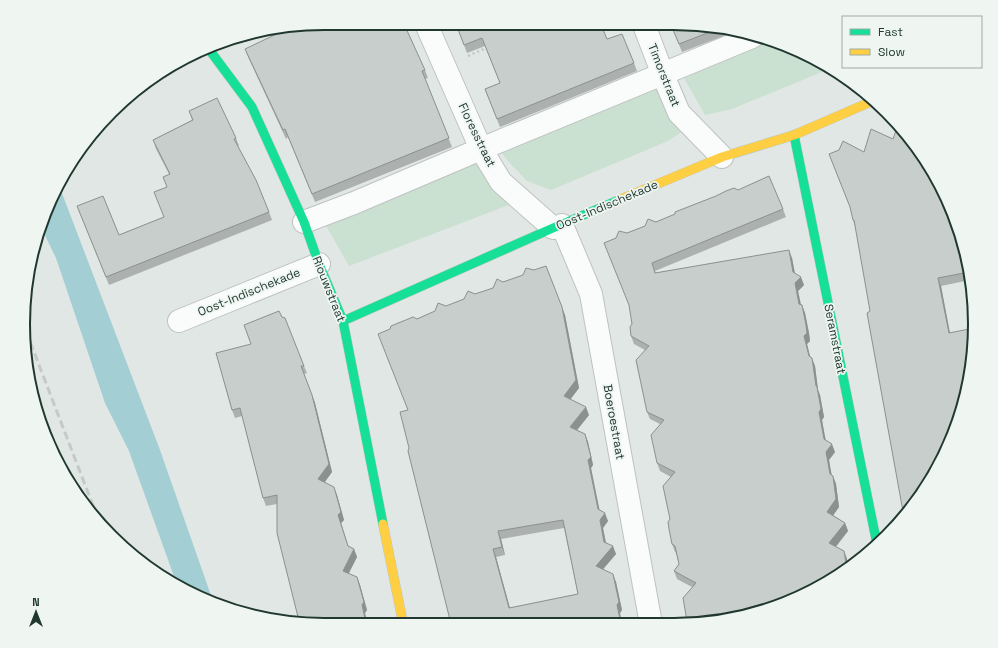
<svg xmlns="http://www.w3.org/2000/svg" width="998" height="648" font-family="'Space Grotesk',sans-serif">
<rect width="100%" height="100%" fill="#e1e7e4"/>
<path fill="#cae0d0" d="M 769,42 L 807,54 L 829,69 L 732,109 L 705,115 L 684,78 Z
M 657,86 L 683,131 L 668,141 L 551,190 L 527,181 L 508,161 L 501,152 Z
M 476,158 L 511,204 L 349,266 L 325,224 Z"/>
<path fill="#a3ced4" d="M 60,188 L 160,450 L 214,604 L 209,602 L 176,582 L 129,451 L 105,403 L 56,258 L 40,225 Z"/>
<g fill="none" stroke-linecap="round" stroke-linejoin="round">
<defs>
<path id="street" d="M 426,24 L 481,149 L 501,182 L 553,228
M 644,25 L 663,75 L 679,113 L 722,157
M 304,222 L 354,203 L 481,149 L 752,37
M 562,225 L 591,294 L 651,624
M 179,321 L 319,264"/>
<path id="fast" d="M 208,48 L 252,107 L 304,222 L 319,264 L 343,321 L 383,524
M 794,135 L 877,544
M 343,321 L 553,228 L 619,200"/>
<path id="slow" d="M 619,200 L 722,157 L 794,135 L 875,100
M 383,524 L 403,623"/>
</defs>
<use href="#street" stroke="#bec3c1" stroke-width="24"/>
<use href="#fast" stroke="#bdc5c1" stroke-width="10"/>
<use href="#slow" stroke="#bdc5c1" stroke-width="10"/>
<path stroke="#bfc7c5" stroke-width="2.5" stroke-dasharray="2 3" stroke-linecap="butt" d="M 271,37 L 281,30
M 468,56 L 488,47"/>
<use href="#street" stroke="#fafbfb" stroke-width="22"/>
<use href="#fast" stroke="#16e098" stroke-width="9"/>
<use href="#slow" stroke="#ffcf43" stroke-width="9"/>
<path stroke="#c5c9c8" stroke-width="3" stroke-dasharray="8 4" stroke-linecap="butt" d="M 26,331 L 97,516
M 32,393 L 63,473"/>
</g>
<path fill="#acb1af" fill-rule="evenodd" d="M 456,24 L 607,39 L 634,63 L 637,71 L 500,127 L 485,89 L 500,83 L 485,46 L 467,53 Z
M 671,25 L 714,26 L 734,32 L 682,52 Z
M 245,49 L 425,70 L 428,78 L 425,79 L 452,147 L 315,202 L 288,137 L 286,139 L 248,57 Z
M 189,111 L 236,138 L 239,146 L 238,146 L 269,212 L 272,220 L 109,285 L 77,206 L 119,235 L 164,217 L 169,174 L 156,149 L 153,140 L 192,120 Z
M 829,154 L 965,246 L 970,280 L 941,286 L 950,332 L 972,363 L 855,227 L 853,220 L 851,209 Z
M 783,209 L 786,217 L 655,271 L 656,273 L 792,258 L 795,273 L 804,285 L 798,291 L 801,304 L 805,313 L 809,333 L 810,341 L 807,344 L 810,357 L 815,366 L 818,390 L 820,395 L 824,417 L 822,420 L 825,440 L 835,452 L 829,460 L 831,475 L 833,476 L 836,484 L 839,507 L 833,515 L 845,523 L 848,531 L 836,547 L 844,551 L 847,559 L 848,568 L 807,594 L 692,587 L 677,579 L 674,571 L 679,564 L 676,553 L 675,552 L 672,544 L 670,519 L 671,477 L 660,471 L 657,463 L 660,424 L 650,419 L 647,412 L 645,350 L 634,344 L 631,336 L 632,324 L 627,233 L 656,222 Z
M 475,294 L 565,315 L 579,388 L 570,399 L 589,415 L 577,430 L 585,434 L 588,442 L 593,465 L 591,468 L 599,510 L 608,521 L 603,528 L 606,542 L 616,554 L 603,569 L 616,582 L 622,610 L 620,613 L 622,624 L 451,623 L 409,448 L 408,410 L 417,319 ZM 564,528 L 578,594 L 510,608 L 496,557 L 505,555 L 501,539 Z
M 216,353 L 304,366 L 307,373 L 304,374 L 315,403 L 332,472 L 325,482 L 337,495 L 344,520 L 341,523 L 348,546 L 354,549 L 357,557 L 348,574 L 357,577 L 360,585 L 367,610 L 365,613 L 367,623 L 292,622 L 299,621 L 277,504 L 266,506 L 263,498 L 242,416 L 235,418 L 232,410 Z"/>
<path fill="#8c908e" d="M 789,250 L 792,258 L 796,280 L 793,272 Z
M 801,277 L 804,285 L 798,291 L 802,311 L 799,304 L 795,283 Z
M 938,278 L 941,286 L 951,340 L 949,333 Z
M 802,305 L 805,313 L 809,333 L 810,341 L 807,344 L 812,364 L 809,356 L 804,336 Z
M 562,307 L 565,315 L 579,388 L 567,404 L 564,396 Z
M 812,358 L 815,366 L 818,390 L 820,395 L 824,417 L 822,420 L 827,447 L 824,439 L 819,412 Z
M 312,395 L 315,403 L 332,472 L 321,487 L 318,479 Z
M 586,407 L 589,415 L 573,435 L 570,427 Z
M 585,434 L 588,442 L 593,465 L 591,468 L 601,517 L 598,509 L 588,460 Z
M 832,444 L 835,452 L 829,460 L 833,482 L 830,474 L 826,452 Z
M 833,476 L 836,484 L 839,507 L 830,520 L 827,512 Z
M 334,487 L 337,495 L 344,520 L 341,523 L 351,554 L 338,515 Z
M 605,513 L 608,521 L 603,528 L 607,550 L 604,542 L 600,520 Z
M 845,523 L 848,531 L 832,551 L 829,543 Z
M 498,531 L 501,539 L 505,555 L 502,547 Z
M 613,546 L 616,554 L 599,574 L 596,566 Z
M 354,549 L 357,557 L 346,579 L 343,571 Z
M 493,549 L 496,557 L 512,616 L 509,608 Z
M 844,551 L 847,559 L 848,568 L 847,569 Z
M 613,574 L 616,582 L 622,610 L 620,613 L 622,624 L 621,624 L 617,605 Z
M 357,577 L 360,585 L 367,610 L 365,613 L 367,623 L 366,623 L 362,605 Z"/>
<path fill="#c8cecb" stroke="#8c908e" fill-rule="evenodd" d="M 324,23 L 404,24 L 425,70 L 422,71 L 449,138 L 312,194 L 285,129 L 283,130 L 245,49 L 287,29 Z
M 456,24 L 601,25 L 607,39 L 622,34 L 634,63 L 497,119 L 485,89 L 500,83 L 482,38 L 464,45 Z
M 671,25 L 714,26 L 720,28 L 679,44 Z
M 217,98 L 236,138 L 234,139 L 256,180 L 269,212 L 106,277 L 77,206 L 103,196 L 119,235 L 164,217 L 154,192 L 167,187 L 163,177 L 170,174 L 153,140 L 193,120 L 189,111 Z
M 898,125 L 913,141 L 944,191 L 965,246 L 969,272 L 938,278 L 949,333 L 974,328 L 972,363 L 959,421 L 935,474 L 904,517 L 867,313 L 870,311 L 854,220 L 853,220 L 850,207 L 829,154 L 839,150 L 843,141 L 864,152 L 871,129 L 893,139 Z
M 769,176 L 783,209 L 652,263 L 655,273 L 789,250 L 793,272 L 801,277 L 795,283 L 799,304 L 802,305 L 806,325 L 807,333 L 804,336 L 809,356 L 812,358 L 816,386 L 817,387 L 821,409 L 819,412 L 824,439 L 832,444 L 826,452 L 830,474 L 833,476 L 836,499 L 827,512 L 845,523 L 829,543 L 844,551 L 847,569 L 807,594 L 752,615 L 693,624 L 688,624 L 687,621 L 683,598 L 696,583 L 674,571 L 679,564 L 675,546 L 672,544 L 669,529 L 668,522 L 670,519 L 663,486 L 675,472 L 657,463 L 651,435 L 664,420 L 647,412 L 636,360 L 649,346 L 631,336 L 630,327 L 632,324 L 629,305 L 604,243 L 616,238 L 619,231 L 627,233 L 645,226 L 648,219 L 656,222 L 675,214 L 675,212 L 716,196 L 726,191 L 734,188 L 738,190 Z
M 546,266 L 562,307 L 576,380 L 564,396 L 586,407 L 570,427 L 585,434 L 591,457 L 588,460 L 598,509 L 605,513 L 600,520 L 604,542 L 613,546 L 596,566 L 613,574 L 619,602 L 617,605 L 621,624 L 454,623 L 450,620 L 408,451 L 409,448 L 400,412 L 408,410 L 378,334 L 390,329 L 391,326 L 413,317 L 417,319 L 435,311 L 438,303 L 446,306 L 464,299 L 468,291 L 475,294 L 493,288 L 497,279 L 503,282 L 523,275 L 526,268 L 534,270 ZM 563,520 L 578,594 L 509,608 L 493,549 L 502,547 L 498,531 Z
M 279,311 L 282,317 L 285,318 L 304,366 L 301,366 L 312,395 L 329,464 L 318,479 L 334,487 L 341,512 L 338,515 L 348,546 L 354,549 L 343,571 L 357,577 L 364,602 L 362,605 L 366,623 L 292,622 L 299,621 L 277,533 L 277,495 L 263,498 L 240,408 L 232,410 L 216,353 L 251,344 L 244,325 Z"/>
<g text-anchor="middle" stroke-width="3.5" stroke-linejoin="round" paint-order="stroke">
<g font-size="12" fill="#213831" stroke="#eff6f2">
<text transform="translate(664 75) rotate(68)" y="4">Timorstraat</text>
<text transform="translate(477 135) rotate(64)" y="4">Floresstraat</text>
<text transform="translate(607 205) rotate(-23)" y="4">Oost-Indischekade</text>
<text transform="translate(329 289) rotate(68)" y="4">Riouwstraat</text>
<text transform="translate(249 292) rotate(-22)" y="4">Oost-Indischekade</text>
<text transform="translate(835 339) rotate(79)" y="4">Seramstraat</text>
<text transform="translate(614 422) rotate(80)" y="4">Boeroestraat</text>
</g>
</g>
<path d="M0 0H998V648H0ZM324 30H674A294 294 0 0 1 968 324V324A294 294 0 0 1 674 618H324A294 294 0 0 1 30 324V324A294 294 0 0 1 324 30Z" fill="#eff6f2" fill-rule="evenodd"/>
<path fill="none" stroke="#213831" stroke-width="2" d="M324 30H674A294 294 0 0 1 968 324V324A294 294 0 0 1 674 618H324A294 294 0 0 1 30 324V324A294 294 0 0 1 324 30Z"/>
<rect x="842" y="16" width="140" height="52" fill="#eff6f2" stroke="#9daaa5"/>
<rect x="850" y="29" width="20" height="6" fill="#16e098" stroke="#9daaa5"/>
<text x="878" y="36" font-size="12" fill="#213831">Fast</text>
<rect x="850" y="49" width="20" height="6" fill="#ffcf43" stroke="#9daaa5"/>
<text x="878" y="56" font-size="12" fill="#213831">Slow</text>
<g transform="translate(36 612)" stroke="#eff6f2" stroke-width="3" paint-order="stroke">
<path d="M0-3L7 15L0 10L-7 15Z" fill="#213831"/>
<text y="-6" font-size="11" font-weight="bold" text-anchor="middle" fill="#213831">N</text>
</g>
</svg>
